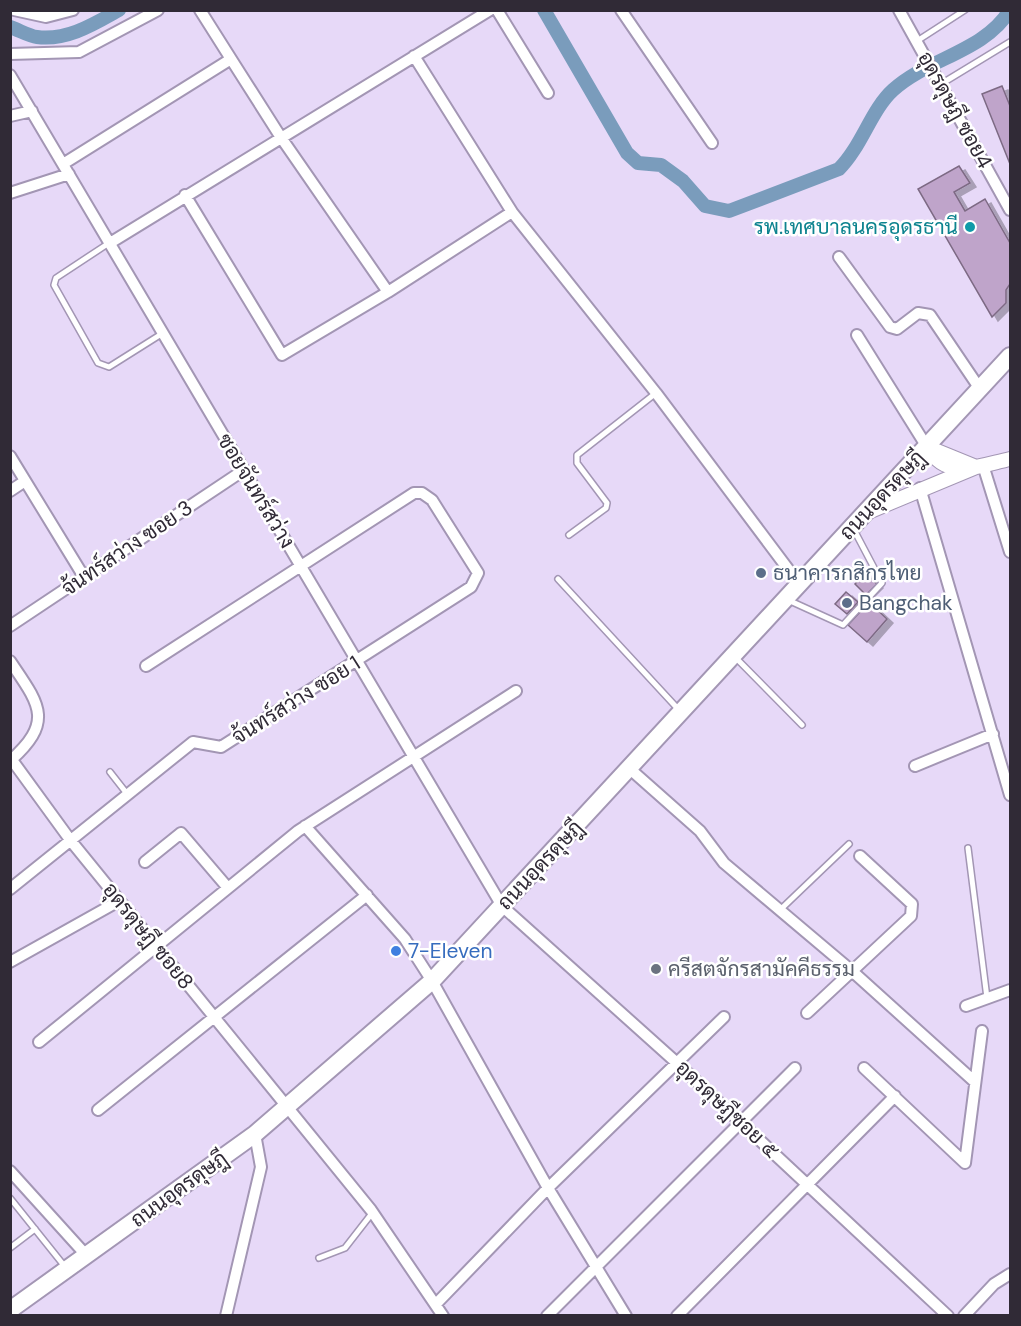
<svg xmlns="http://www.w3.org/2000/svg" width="1021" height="1326" font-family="'DM Sans',Sarabun,sans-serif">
<defs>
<filter id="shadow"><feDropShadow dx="6" dy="4" stdDeviation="0" flood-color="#0004"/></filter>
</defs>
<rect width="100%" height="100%" fill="#e7d9f8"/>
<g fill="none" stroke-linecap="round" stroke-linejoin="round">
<path stroke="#7a9cbc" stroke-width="14" d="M 544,10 L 627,153 L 638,163 L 661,165 L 683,181 L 705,206 L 729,211 L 839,169 C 862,146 871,110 893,90 C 928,58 984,52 1010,10
M 10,27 C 19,30 29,36 37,37 C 67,41 94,24 119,10"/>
</g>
<path fill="#bfa4ca" stroke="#7d6a84" stroke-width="1.5" filter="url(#shadow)" d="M 1002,86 L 1010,106 L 1010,164 L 982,94 Z
M 959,166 L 970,183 L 954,192 L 965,211 L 985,199 L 1010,243 L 1010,284 L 1006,290 L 1006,303 L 992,317 L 918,189 Z
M 865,573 L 877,584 L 866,595 L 855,584 Z
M 846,592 L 858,602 L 847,614 L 835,604 Z
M 869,602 L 887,619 L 867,642 L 848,625 Z"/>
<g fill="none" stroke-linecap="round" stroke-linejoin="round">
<defs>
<path id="service" d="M 917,41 L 965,10
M 941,84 L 1010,42
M 109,243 L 56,278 L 54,285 L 98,363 L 109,367 L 163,333
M 569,535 L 606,508 L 607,503 L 577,463 L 577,455 L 656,393
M 558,579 L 679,710
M 788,600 L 843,625 L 882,583 L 853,528
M 736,658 L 802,725
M 110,772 L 128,795
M 968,848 L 987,998
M 780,910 L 849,844
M 10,1198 L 66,1268
M 10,1248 L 35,1229
M 319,1258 L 345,1248 L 373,1212"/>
<path id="minor" d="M 14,10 L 46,17 L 73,10
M 200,10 L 231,59
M 497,10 L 548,93
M 621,10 L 712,143
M 899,10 L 1010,210
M 10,54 L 79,52 L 158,10
M 414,56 L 512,212
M 10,75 L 502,906 L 677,1063 L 948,1316
M 10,116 L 32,111
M 63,164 L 231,59 L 280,136 L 388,292 L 282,355 L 185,195
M 10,193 L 69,174
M 110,243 L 490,10
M 839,257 L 890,327 L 897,329 L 918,313 L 930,315 L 980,389
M 388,292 L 512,212 L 656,393 L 800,585
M 857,335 L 927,447
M 10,456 L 84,577
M 983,465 L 1010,552
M 920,488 L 1010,795
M 10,491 L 25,481
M 10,626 L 244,470
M 10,661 C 39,704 55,721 10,761
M 12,760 L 71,841 L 371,1210 L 443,1316
M 915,766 L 993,734
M 630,769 L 700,831 L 724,863 L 852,971 L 975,1082
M 305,826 L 405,939 L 432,981 L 548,1188 L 626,1316
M 145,862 L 181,833 L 228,888
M 10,889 L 193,742 L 221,747 L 471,587 L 478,573 L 432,500 L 422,493 L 414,493 L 146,666
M 10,962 L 119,901
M 966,1006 L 1010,990
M 807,1013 L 911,916 L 912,904 L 860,856
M 39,1042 L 298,831 L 516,691
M 864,1068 L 965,1163 L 982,1031
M 98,1110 L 367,895
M 10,1171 L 86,1255
M 436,1304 L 548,1188 L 724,1017
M 226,1316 L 261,1167 L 255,1134
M 547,1316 L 795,1068
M 677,1316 L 895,1096
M 964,1316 L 994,1284 L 1010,1274"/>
<path id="tertiary" d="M 927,447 C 947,481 978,466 1010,459
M 927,447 L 976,467
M 868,512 L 976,467"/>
<path id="primary" d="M 10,1310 L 255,1134 L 432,981 L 1010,356"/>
</defs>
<use href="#service" stroke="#a396b4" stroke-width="8"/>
<use href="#minor" stroke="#a396b4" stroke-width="14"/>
<use href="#tertiary" stroke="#a396b4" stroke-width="16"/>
<use href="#primary" stroke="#a396b4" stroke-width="20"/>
<use href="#service" stroke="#fff" stroke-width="5"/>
<use href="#minor" stroke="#fff" stroke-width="10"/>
<use href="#tertiary" stroke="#fff" stroke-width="14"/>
<use href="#primary" stroke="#fff" stroke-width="16"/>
</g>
<circle fill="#0f9aa8" stroke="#fff" stroke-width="2" cx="970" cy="227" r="6"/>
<g fill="#5c6f8a" stroke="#fff" stroke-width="2">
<circle cx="761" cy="573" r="6"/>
<circle cx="847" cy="603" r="6"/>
</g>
<circle fill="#3f7fe0" stroke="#fff" stroke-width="2" cx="396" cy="951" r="6"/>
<circle fill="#6b7280" stroke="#fff" stroke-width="2" cx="656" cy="969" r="6"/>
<g text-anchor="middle" stroke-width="5" stroke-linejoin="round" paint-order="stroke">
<g font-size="21" fill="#302a36" stroke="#fff">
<text transform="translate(955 110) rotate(61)" y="7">อุดรดุษฎี ซอย4</text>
<text transform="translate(256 491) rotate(59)" y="7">ซอยจันทร์สว่าง</text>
<text transform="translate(882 495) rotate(-47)" y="7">ถนนอุดรดุษฎี</text>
<text transform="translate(127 548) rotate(-34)" y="7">จ้นทร์สว่าง ซอย 3</text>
<text transform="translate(296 700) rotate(-32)" y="7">จ้นทร์สว่าง ซอย 1</text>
<text transform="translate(540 865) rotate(-47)" y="7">ถนนอุดรดุษฎี</text>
<text transform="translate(148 936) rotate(51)" y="7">อุดรดุษฎี ซอย8</text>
<text transform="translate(727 1109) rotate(43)" y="7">อุดรดุษฎีซอย ๕</text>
<text transform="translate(179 1189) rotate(-36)" y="7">ถนนอุดรดุษฎี</text>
</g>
<g font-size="21" fill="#0d838f" stroke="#fff" text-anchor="end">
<text x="958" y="234">รพ.เทศบาลนครอุดรธานี</text>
</g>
<g font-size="21" fill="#4e5e75" stroke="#fff" text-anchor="start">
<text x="773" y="580">ธนาคารกสิกรไทย</text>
<text x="859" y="610">Bangchak</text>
</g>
<g font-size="21" fill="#366cbe" stroke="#fff" text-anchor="start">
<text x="408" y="958">7-Eleven</text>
</g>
<g font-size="21" fill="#5b616d" stroke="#fff" text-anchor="start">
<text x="668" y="976">ครีสตจักรสามัคคีธรรม</text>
</g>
</g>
<rect width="1021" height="1326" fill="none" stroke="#302a36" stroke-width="24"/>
</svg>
